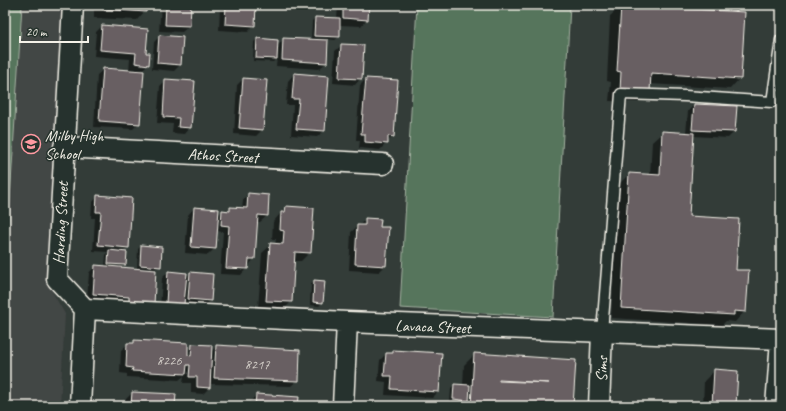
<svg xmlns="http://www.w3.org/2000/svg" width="786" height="411" font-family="Caveat,sans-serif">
<rect width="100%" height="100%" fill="#333c38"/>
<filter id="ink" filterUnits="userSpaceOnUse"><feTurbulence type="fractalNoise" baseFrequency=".025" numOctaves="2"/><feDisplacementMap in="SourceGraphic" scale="8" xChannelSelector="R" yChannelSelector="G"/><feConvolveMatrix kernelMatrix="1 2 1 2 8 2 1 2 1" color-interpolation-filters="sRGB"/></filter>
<g filter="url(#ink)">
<path fill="#434645" d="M 5,5 L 66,5 L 47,283 L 65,314 L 60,406 L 5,406 Z"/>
<path fill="#56745c" stroke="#a5b2a2" d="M 5,5 L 22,5 L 5,281 Z
M 417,5 L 570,5 L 553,317 L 400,308 Z"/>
<path fill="#0007" d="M 94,5 L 146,5 L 145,11 L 137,20 L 94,18 Z
M 161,5 L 190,5 L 189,26 L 182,32 L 159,31 Z
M 220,5 L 255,5 L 254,25 L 248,32 L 219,30 Z
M 338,5 L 368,5 L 367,19 L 361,26 L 339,25 L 339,37 L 335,40 L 327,39 L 326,63 L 319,69 L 276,66 L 277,58 L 273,62 L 253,61 L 254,42 L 257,39 L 277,46 L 284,39 L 311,40 L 312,21 L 315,18 L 337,19 Z
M 621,6 L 740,78 L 730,89 L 650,84 L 649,92 L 638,102 L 609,101 L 611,82 L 607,81 L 610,16 Z
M 102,26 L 145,54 L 148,64 L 141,71 L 139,123 L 133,129 L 94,127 L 97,75 L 104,69 L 129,71 L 130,59 L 94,56 L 96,32 Z
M 160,36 L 182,38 L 180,65 L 174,71 L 152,69 L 154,42 Z
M 342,45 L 361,78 L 355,85 L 333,83 L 335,51 Z
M 294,74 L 328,77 L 324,131 L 317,137 L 291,135 L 293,105 L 286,105 L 288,81 Z
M 243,79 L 262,130 L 256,136 L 234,134 L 237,85 Z
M 366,79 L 397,81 L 393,136 L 380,150 L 359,148 L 360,140 L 356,140 L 360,85 Z
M 166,80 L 190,127 L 184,134 L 172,133 L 173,124 L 157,123 L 160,86 Z
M 694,105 L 734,132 L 728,138 L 693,136 L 688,217 L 735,271 L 745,311 L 735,322 L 726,321 L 722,325 L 611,318 L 619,184 L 629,174 L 650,175 L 652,142 L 663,132 L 686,133 L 688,111 Z
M 249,194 L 267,216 L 260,222 L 257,222 L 254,259 L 241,275 L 220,274 L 223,232 L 216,231 L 215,248 L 208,255 L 185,253 L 188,215 L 194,208 L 217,216 L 222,211 L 228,211 L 231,208 L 242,209 L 243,200 Z
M 98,196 L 128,247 L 123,252 L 125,264 L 121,268 L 137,270 L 138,249 L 141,246 L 160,266 L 155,269 L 153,303 L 87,300 L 89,273 L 95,266 L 105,267 L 106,255 L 108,252 L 93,251 L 95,218 L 91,218 L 92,203 Z
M 286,207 L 310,252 L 301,261 L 294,261 L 291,302 L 282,311 L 258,309 L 262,253 L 271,245 L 275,245 L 276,239 L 272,239 L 273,222 Z
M 366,219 L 379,228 L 385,266 L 379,272 L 349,270 L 351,232 Z
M 168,272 L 185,278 L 190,273 L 210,301 L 204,307 L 160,309 L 162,278 Z
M 315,281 L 323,302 L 319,306 L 310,305 L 311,284 Z
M 134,341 L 187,350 L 193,345 L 211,352 L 216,346 L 298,380 L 291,386 L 209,384 L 209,388 L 203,394 L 191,393 L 191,383 L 183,383 L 184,376 L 179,380 L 127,377 L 127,374 L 120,373 L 121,350 L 128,344 L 131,344 Z
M 394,351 L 438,392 L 432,398 L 385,395 L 386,382 L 378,381 L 380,360 L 386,354 L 391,354 Z
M 475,354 L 575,361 L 572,406 L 461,406 L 462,403 L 450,402 L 451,388 L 454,385 L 463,386 L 464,365 Z
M 715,370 L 735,406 L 703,406 L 704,381 Z
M 132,393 L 174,406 L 124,406 L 126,399 Z
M 256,395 L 297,406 L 250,406 L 250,402 Z"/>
<path fill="#685e62" stroke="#f4f1e8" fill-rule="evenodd" d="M 102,5 L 147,5 L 146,12 L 102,9 Z
M 166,5 L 191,5 L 190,26 L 165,25 Z
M 226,5 L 256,5 L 255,26 L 225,24 Z
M 343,5 L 369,5 L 368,20 L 343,18 Z
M 621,5 L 745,12 L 741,79 L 651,73 L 650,92 L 620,91 L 621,72 L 617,71 Z
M 315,17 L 340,18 L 340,37 L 314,36 Z
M 102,25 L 148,29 L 146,53 L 150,53 L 149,65 L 135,63 L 136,53 L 100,50 Z
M 159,35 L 183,37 L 181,65 L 157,63 Z
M 257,38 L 278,40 L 277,59 L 256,58 Z
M 283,38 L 328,40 L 327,63 L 282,60 Z
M 341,44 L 364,45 L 362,79 L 339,78 Z
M 103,68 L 144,71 L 140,124 L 99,121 Z
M 294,73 L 329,76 L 325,131 L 296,129 L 299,99 L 292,99 Z
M 243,78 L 267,80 L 263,130 L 239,128 Z
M 366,78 L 398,80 L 394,137 L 388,136 L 388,144 L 365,142 L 365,134 L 361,134 Z
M 165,79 L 195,81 L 191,128 L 178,127 L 179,118 L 163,117 Z
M 694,104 L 737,106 L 735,132 L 692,130 Z
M 662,131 L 694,133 L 689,216 L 739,219 L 736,270 L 749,270 L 746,312 L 734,311 L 734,315 L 621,308 L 629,173 L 660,175 Z
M 248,193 L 269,195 L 268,216 L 258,215 L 255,259 L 249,259 L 248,269 L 226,268 L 229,226 L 221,225 L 222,210 L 230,211 L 230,207 L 247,208 Z
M 97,195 L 132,198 L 129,248 L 98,245 L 101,212 L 96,212 Z
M 286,206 L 314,208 L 311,253 L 295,252 L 292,302 L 266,301 L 270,243 L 283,244 L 284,231 L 280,230 L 281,212 L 285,212 Z
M 194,207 L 219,209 L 216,249 L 191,247 Z
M 365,218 L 381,219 L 380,227 L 389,227 L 386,266 L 355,264 L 357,225 L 365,225 Z
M 141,245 L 162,247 L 161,267 L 140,265 Z
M 109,250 L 127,252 L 126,265 L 108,264 Z
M 95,265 L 156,270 L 154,304 L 129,302 L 129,297 L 93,294 Z
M 168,271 L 187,273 L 184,304 L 166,303 Z
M 190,272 L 213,274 L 211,301 L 188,299 Z
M 314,280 L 325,281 L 323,303 L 313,302 Z
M 134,340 L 188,343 L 188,355 L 191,356 L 192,344 L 212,345 L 210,388 L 197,387 L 197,377 L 189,377 L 190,365 L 187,365 L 186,374 L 132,371 L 133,368 L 126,367 L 127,343 L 134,343 Z
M 216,345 L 300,350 L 299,381 L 214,378 Z
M 393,350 L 442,353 L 439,392 L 391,389 L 392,376 L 384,376 L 386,353 L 393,353 Z
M 474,353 L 576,360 L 573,406 L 471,406 ZM 499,380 L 549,383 L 499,381 Z
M 714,369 L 738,371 L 736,406 L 712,406 Z
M 454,384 L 470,385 L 469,401 L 453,399 Z
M 132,392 L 176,394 L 175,406 L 124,406 L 124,405 L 131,405 Z
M 256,394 L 299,397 L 298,406 L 255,406 Z"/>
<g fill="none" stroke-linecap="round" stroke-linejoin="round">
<defs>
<path id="lane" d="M 602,332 L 621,94 L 685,96 L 772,102 L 781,40"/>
<path id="street" d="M 73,5 L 57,279 L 85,309 L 80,406
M 64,147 L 383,164
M 85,309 L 347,322 L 781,339
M 343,406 L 347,322
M 599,406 L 602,332
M 776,406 L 781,340"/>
</defs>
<use href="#lane" stroke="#f4f1e8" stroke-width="13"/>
<use href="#street" stroke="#f4f1e8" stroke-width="23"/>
<use href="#lane" stroke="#26332d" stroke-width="10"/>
<use href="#street" stroke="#26332d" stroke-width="20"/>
</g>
</g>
<defs>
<symbol id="school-ring" viewBox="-11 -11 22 22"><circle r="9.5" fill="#26332d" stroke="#ff9aa2" stroke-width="1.5"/><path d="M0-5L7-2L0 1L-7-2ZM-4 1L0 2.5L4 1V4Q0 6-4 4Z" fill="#ff9aa2"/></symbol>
</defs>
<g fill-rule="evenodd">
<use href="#school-ring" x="20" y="133" width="22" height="22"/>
</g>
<g text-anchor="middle" stroke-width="3" stroke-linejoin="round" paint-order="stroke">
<g font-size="14" fill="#d1ccc6">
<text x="169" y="365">8226</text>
<text x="257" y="369">8217</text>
</g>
<g font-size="16" fill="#f4f1e8" stroke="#26332d" text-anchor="start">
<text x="45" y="141">Milby High<tspan x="45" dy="18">School</tspan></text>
</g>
<g font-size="16" fill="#f4f1e8" stroke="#26332d">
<text transform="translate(223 155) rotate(3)" y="6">Athos Street</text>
<text transform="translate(60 223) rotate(-87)" y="6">Harding Street</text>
<text transform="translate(433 326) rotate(2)" y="6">Lavaca Street</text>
<text transform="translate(601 369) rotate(-88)" y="6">Sims</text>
</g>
</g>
<rect width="786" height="411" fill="none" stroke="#26332d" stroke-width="20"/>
<rect x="10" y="10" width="766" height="391" fill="none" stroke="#f4f1e8" stroke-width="1.5" filter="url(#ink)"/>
<path d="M20 36v6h68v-6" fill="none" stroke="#f4f1e8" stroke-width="2"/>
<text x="26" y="36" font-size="12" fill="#f4f1e8" stroke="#26332d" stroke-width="3" paint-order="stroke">20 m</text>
</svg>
